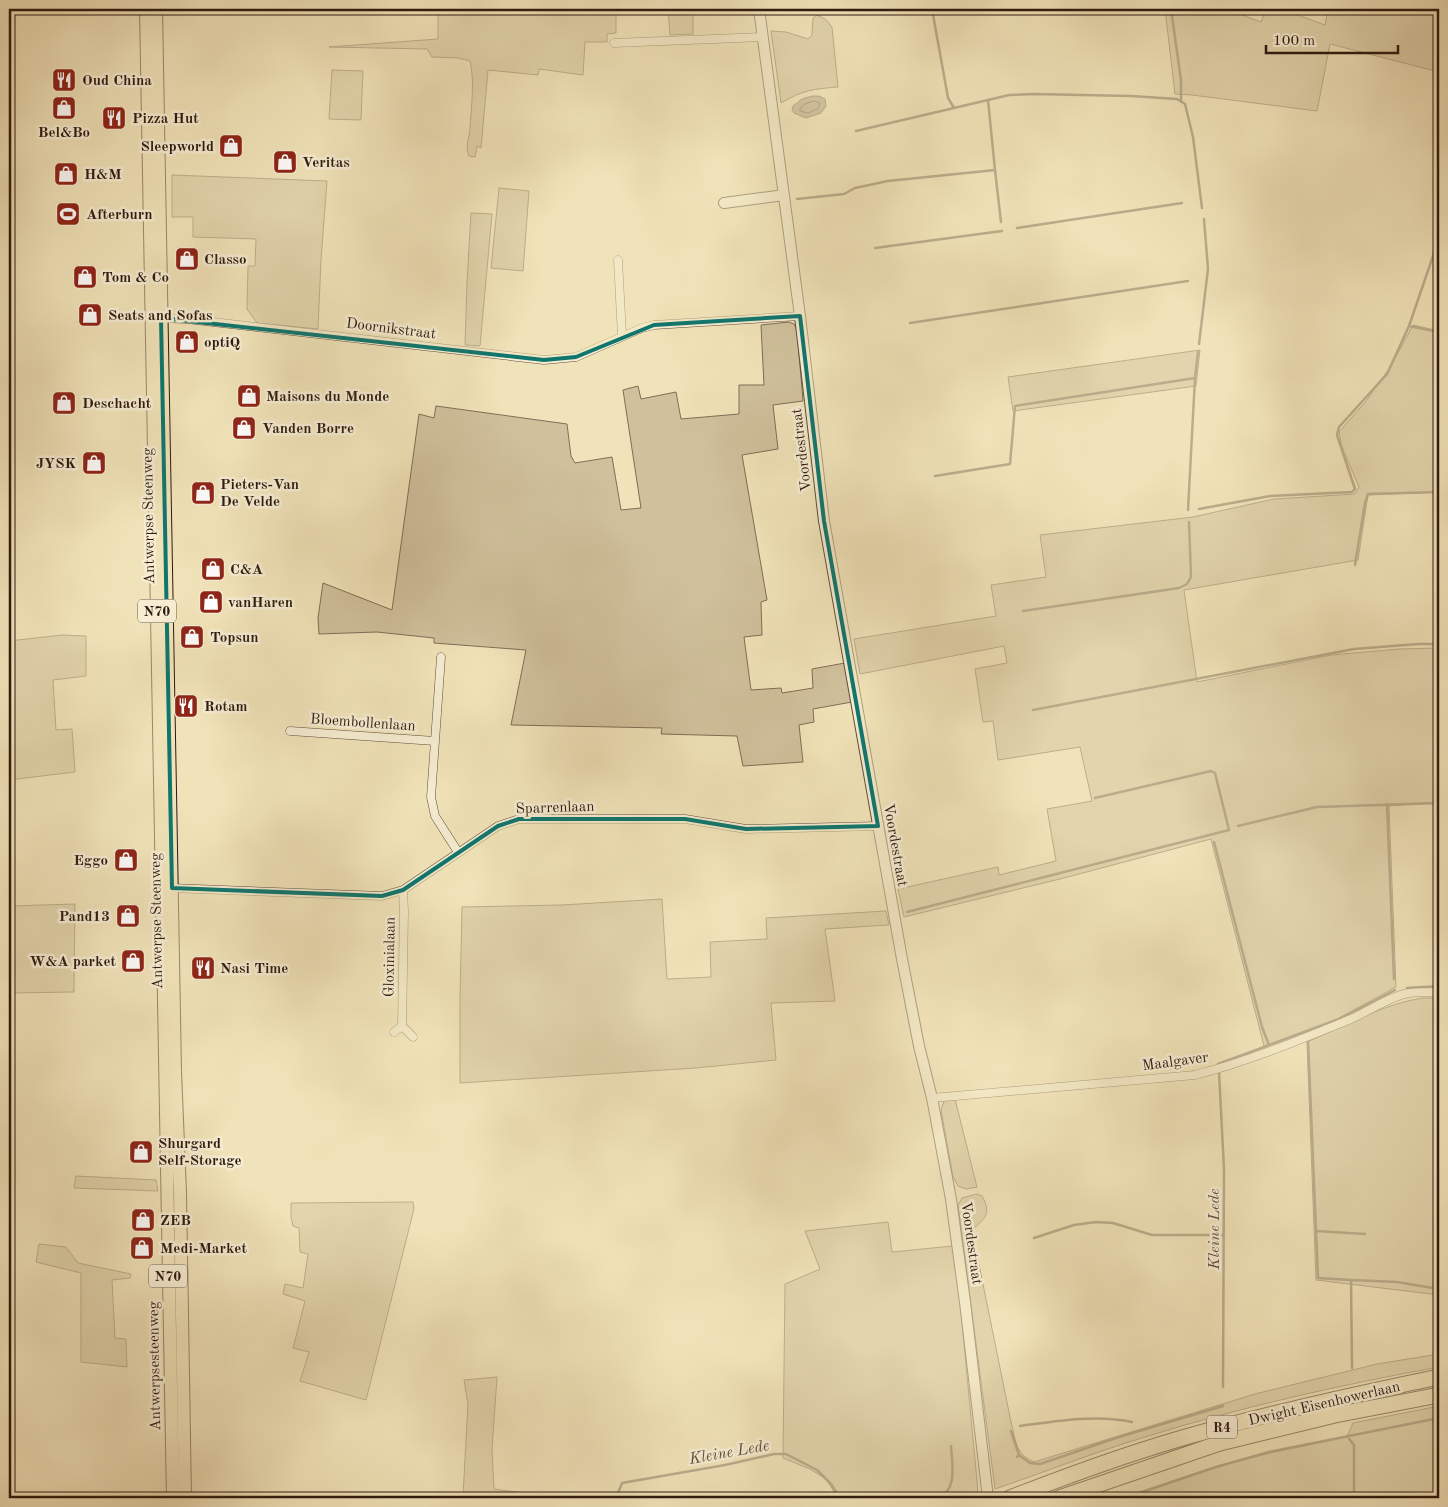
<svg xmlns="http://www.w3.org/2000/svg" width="1448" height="1507" font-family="'Old Standard TT',serif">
<rect width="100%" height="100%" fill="#f1e3b9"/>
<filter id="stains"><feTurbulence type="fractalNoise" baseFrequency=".004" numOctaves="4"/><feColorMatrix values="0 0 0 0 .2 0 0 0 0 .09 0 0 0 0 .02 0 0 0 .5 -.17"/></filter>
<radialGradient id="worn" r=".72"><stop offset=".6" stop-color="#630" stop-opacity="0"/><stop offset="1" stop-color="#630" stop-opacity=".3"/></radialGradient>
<path fill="#d0c19c" stroke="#7f6e56" d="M 438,9 L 616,9 L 616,33 L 607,34 L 607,42 L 585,42 L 583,75 L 539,69 L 538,75 L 488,70 L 481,148 L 477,146 L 475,157 L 469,156 C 465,146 469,139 470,129 C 471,107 475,82 470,61 L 458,58 L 432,57 L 427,49 L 329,47 L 438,39 Z
M 668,9 L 693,9 L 693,34 L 670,35 Z
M 1165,9 L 1226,9 L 1261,22 L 1266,9 L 1281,9 L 1325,25 L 1328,9 L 1439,9 L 1439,72 L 1330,44 L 1317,111 L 1192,95 L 1175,94 Z
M 817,15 L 825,19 L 832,27 L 838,87 C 813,89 803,90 781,103 L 771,31 L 786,32 L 808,39 L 812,35 L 813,18 Z
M 332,70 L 363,71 L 361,120 L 329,119 Z
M 172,175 L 327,181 L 321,260 L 318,329 L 257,323 L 247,309 L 248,266 L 255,266 L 256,239 L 193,237 L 193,217 L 172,217 Z
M 499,188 L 529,191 L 523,271 L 491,268 Z
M 471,213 L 492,214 L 480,346 L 465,345 L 467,282 Z
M 789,322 L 794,324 L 797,330 L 803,401 L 773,405 L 778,449 L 742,455 L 767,600 L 761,602 L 762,635 L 744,637 L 751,690 L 781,688 L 782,693 L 813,688 L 812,669 L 845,663 L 852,702 L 813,709 L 814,722 L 799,725 L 803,762 L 743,766 L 737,736 L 661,734 L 662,728 L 511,725 L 526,650 L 434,643 L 434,638 L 377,632 L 319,634 L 318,618 L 323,583 L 392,610 L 419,414 L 434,418 L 436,406 L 567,424 L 571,456 L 575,463 L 612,457 L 621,510 L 641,508 L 623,390 L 638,386 L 641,399 L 676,392 L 681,419 L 739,414 L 739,385 L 764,385 L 761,325 Z
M 1413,325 L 1439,331 L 1439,492 L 1368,495 L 1358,560 L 1184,590 L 1197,682 L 1331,655 L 1399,649 L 1437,648 L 1439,665 L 1439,802 L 1389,806 L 1396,987 L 1337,1019 L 1264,1046 L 1211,839 L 1060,879 L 904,917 L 898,889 L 998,867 L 999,875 L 1056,861 L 1047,809 L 1092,801 L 1080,747 L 998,760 L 993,721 L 983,722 L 975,669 L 1007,663 L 1004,646 L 860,674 L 854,639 L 996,616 L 991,585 L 1046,577 L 1040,535 L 1193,517 L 1274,499 L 1355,494 L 1359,487 L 1342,447 L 1339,432 L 1366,401 L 1391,366 Z
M 1200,350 L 1196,386 L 1013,411 L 1008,377 Z
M 62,635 L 86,636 L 86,676 L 53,680 L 56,730 L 72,729 L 75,772 L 9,780 L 9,641 Z
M 662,899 L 667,979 L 711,977 L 710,942 L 767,939 L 766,918 L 886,911 L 889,925 L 825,929 L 835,1001 L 771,1003 L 776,1060 L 696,1068 L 460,1083 L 460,998 L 462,907 L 562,905 Z
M 75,904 L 74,992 L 9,993 L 9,906 Z
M 1423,998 L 1439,998 L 1439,1295 L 1316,1280 L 1307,1042 C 1344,1026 1383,1004 1423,998 Z
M 955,1099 L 977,1187 L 966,1189 L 958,1186 L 953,1177 L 941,1110 L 944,1101 Z
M 76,1176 L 156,1180 L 158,1191 L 74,1188 Z
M 977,1194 L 982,1196 C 992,1213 985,1219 972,1230 L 1011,1422 C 1016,1441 1015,1454 1034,1462 L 1255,1394 L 1377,1364 L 1439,1354 L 1439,1367 C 1340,1385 1241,1407 1145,1437 C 1095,1452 1045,1472 995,1489 L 958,1205 L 962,1198 Z
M 413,1202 L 414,1209 L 366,1400 L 300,1381 L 309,1352 L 293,1348 L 305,1301 L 283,1294 L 285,1284 L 303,1288 L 308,1254 L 300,1252 L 299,1228 L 293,1226 L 291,1217 L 291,1203 Z
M 888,1222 L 892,1252 L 953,1246 L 960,1302 L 977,1481 L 978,1496 L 971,1498 L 838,1498 L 826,1479 L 810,1469 L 783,1458 L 785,1284 L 820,1269 L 805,1231 Z
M 39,1244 L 66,1247 L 78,1263 L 131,1274 L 130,1278 L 112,1280 L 115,1338 L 126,1339 L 127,1367 L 81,1362 L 81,1273 L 36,1262 Z
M 497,1377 L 492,1449 L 494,1489 L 560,1498 L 462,1498 L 463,1496 L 468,1404 L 464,1380 Z
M 1439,1406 L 1439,1498 L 1127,1498 L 1216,1467 L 1270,1453 L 1347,1437 L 1353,1423 Z"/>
<path fill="#af9f80" stroke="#7b6a54" d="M 812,96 L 819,96 L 825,99 L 826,106 L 821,113 L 806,118 L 794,113 L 792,110 L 793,106 L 802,99 Z"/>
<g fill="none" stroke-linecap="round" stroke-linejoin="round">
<path stroke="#6e5c48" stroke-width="1" d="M 814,101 L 820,103 L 818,109 L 808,113 L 800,111 L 800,108 L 805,104 Z"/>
<path stroke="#7b6a54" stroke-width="2.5" d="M 932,9 L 948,98 L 954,108
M 1171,9 L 1181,80 L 1181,101
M 856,131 L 988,100
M 995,170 L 1001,222
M 797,199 L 844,194 L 855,188 L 888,181 L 995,170 L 988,100 L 1009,95 L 1034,94 L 1131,96 L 1177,99 L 1185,104 L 1193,137 L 1202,208
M 1017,228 L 1182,203
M 875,248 L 1002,231
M 910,323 L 1188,281
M 1409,326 L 1433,256 L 1439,230
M 1199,344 L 1208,269 L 1204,219
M 935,476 L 1010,464 L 1015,406 L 1195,378
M 1199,509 L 1270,496 L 1352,492 L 1355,489 L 1337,435 L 1339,427 L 1387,374 L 1409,326 L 1439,332
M 1188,510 L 1195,378 L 1198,352
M 1355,565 L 1365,503 L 1368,494 L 1439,492
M 1023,611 L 1179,588 L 1187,584 L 1191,577 L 1189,522
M 1033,710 L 1354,649 L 1418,644 L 1439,644
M 1387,804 L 1394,979
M 1238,826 L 1317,807 L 1439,803
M 1214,842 L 1262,1027 L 1269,1045
M 907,912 L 1229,830 L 1215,773 L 1211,771 L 1095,798
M 1407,988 L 1439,986
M 1308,1040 L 1318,1278 L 1351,1280 L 1352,1368
M 1218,1064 L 1337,1020 L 1395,990
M 1219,1072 L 1224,1169 L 1223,1387
M 1316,1231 L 1365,1234
M 1034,1238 L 1074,1225 L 1096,1222 L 1113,1223 L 1152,1235 L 1224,1235
M 1351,1280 L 1397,1282 L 1439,1289
M 1020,1426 C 1055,1421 1098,1414 1132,1422
M 1011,1431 L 1019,1455
M 1347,1436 L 1354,1445 L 1354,1498
M 1017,1457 L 1019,1455 L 1030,1463 L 1040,1464 L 1119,1437 L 1223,1406
M 616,1498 L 622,1483 L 725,1465 L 774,1454 L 786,1454 L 817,1470 L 831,1484 L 840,1498
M 938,1498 C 958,1490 952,1464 951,1446
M 1124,1498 L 1216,1467 L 1269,1452 L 1439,1418"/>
<defs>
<path id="minor" d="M 614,43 L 763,37
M 618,260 L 622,336
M 159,318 L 187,319 L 544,360 L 576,357 L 642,328 L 654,325 L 800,316
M 441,657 L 431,797 L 435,816 L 458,852
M 290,731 L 435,741
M 170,888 L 382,896 L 403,890 L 498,826 L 519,819 L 685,819 L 746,829 L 878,826
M 402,1026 L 413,1037
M 394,1032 L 402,1026 L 404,912 L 403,890
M 932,1098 L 1195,1075 C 1246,1062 1297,1041 1346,1021 C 1367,1013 1387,997 1409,993 C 1419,992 1429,992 1439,992"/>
<path id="tertiary" d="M 759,9 L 800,316 L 824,521 L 902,959 L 919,1046 L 932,1098 L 951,1199 L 965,1302 L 988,1498
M 724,203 L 784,195"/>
<path id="primary" d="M 146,9 L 173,1498
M 156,9 L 175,1072 L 180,1192 L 185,1498"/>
<path id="motorway" d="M 1010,1498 C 1074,1473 1140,1449 1207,1431 C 1284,1410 1361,1393 1439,1377
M 1059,1498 L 1220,1443 L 1335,1415 L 1439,1395"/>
</defs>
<use href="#minor" stroke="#5f4c3b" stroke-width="9"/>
<use href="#tertiary" stroke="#5f4c3b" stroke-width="12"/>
<use href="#primary" stroke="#2e1a11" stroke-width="14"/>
<use href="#motorway" stroke="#2e1a11" stroke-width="17"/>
<use href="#minor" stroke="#f6edd2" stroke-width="8"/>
<use href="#tertiary" stroke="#f6edd2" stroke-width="10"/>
<use href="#primary" stroke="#f1e3b9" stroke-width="12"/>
<use href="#motorway" stroke="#f1e3b9" stroke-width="15"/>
</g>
<path d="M0 0H1448V1507H0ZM 800,316 L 824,521 L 878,826 L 746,829 L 685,819 L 519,819 L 498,826 L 403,890 L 382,896 L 172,888 L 161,318 L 544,360 L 576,357 L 654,325 Z" fill="#f1e3b9" fill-opacity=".55" fill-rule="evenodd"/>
<path fill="none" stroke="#0f766e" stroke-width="4" stroke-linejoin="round" d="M 800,316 L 824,521 L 878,826 L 746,829 L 685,819 L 519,819 L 498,826 L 403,890 L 382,896 L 172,888 L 161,318 L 544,360 L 576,357 L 654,325 Z"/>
<defs>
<symbol id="restaurant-square" viewBox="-11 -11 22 22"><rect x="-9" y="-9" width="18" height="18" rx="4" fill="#8f2418" stroke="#f6edd2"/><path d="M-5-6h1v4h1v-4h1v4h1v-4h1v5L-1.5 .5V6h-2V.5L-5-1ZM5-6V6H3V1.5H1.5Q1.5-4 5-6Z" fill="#fff"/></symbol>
<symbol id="shop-square" viewBox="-11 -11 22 22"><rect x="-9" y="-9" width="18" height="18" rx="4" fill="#8f2418" stroke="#f6edd2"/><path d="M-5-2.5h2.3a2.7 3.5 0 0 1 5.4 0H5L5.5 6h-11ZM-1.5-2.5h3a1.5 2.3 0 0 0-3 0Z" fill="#fff"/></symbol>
<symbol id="stadium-square" viewBox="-11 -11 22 22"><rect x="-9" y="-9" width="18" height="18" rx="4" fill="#8f2418" stroke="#f6edd2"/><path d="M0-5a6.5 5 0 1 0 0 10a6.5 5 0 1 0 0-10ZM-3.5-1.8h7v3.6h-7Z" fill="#fff"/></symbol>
</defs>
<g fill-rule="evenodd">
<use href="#restaurant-square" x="50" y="66" width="28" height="28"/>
<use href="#shop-square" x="50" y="94" width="28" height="28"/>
<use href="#restaurant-square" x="100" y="104" width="28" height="28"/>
<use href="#shop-square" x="217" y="132" width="28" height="28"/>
<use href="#shop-square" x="271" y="148" width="28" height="28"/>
<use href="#shop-square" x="52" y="160" width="28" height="28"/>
<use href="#stadium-square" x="54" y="200" width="28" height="28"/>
<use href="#shop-square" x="173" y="245" width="28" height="28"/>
<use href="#shop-square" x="71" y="263" width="28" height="28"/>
<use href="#shop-square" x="76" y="301" width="28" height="28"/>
<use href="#shop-square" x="173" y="328" width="28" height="28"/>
<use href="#shop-square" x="235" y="382" width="28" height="28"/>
<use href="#shop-square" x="50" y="389" width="28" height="28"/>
<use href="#shop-square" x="230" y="414" width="28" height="28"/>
<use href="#shop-square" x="80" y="449" width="28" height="28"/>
<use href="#shop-square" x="189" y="479" width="28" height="28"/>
<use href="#shop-square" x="199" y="555" width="28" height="28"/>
<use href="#shop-square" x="197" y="588" width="28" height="28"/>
<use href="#shop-square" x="178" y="623" width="28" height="28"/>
<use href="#restaurant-square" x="172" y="692" width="28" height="28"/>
<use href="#shop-square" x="112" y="846" width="28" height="28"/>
<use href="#shop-square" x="114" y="902" width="28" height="28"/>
<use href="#shop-square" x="119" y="947" width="28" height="28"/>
<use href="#restaurant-square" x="189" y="954" width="28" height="28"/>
<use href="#shop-square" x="127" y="1138" width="28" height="28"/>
<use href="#shop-square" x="129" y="1206" width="28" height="28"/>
<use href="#shop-square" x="128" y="1234" width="28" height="28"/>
</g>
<g text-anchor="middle" stroke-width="5" stroke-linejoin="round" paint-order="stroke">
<g fill="#f6edd2" stroke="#6a594b" stroke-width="1">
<rect x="138" y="599.5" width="38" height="23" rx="4"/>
<rect x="149" y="1264.5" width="38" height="23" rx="4"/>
<rect x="1207" y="1415.5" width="30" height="23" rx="4"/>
</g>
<g font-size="14" font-weight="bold" fill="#2e1a11">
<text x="157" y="616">N70</text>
<text x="168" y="1281">N70</text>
<text x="1222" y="1432">R4</text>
</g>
<g font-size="15" font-weight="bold" fill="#2e1a11" stroke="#f6edd2" text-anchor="start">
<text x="82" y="85">Oud China</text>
<text x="132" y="123">Pizza Hut</text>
<text x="64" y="137" text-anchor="middle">Bel&amp;Bo</text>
<text x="214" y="151" text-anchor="end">Sleepworld</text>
<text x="302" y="167">Veritas</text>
<text x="84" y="179">H&amp;M</text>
<text x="86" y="219">Afterburn</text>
<text x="204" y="264">Classo</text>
<text x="102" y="282">Tom &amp; Co</text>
<text x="108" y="320">Seats and Sofas</text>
<text x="204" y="347">optiQ</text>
<text x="266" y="401">Maisons du Monde</text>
<text x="82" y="408">Deschacht</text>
<text x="262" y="433">Vanden Borre</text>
<text x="76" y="468" text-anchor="end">JYSK</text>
<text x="220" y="489">Pieters-Van<tspan x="220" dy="17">De Velde</tspan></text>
<text x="230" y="574">C&amp;A</text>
<text x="228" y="607">vanHaren</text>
<text x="210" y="642">Topsun</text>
<text x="204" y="711">Rotam</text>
<text x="108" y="865" text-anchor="end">Eggo</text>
<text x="110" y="921" text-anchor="end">Pand13</text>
<text x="116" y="966" text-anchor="end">W&amp;A parket</text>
<text x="220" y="973">Nasi Time</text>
<text x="158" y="1148">Shurgard<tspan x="158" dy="17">Self-Storage</tspan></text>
<text x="160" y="1225">ZEB</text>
<text x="160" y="1253">Medi-Market</text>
</g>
<g font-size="15" fill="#2e1a11" stroke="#f6edd2">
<text transform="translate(391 328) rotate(7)" y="5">Doornikstraat</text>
<text transform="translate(801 450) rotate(-97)" y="5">Voordestraat</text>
<text transform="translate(148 516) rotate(-91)" y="5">Antwerpse Steenweg</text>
<text transform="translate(363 722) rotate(4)" y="5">Bloembollenlaan</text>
<text transform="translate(555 807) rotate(-2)" y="5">Sparrenlaan</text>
<text transform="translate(896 845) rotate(80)" y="5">Voordestraat</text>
<text transform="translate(156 921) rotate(-91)" y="5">Antwerpse Steenweg</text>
<text transform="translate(389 957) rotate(-89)" y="5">Gloxinialaan</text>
<text transform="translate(1175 1061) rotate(-8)" y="5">Maalgaver</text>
<text transform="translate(972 1243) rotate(82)" y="5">Voordestraat</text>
<text transform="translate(154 1366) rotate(-91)" y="5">Antwerpsesteenweg</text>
<text transform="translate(1324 1403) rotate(-13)" y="5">Dwight Eisenhowerlaan</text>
</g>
<g font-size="16" font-style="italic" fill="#624f3d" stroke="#f6edd2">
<text transform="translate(1213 1229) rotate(-90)" y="6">Kleine Lede</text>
<text transform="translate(729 1451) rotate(-10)" y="6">Kleine Lede</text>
</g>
</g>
<rect width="1448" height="1507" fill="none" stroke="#f1e3b9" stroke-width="30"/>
<rect x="10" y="10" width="1428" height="1487" fill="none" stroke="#2e1a11" stroke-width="2.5"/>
<rect x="15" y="15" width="1418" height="1477" fill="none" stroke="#2e1a11"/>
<path d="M1266 45v8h132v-8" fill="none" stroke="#2e1a11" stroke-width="2.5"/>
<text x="1273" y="45" font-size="15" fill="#2e1a11" stroke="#f6edd2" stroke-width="4" paint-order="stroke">100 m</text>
<rect width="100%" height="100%" filter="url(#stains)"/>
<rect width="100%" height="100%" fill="url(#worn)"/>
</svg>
